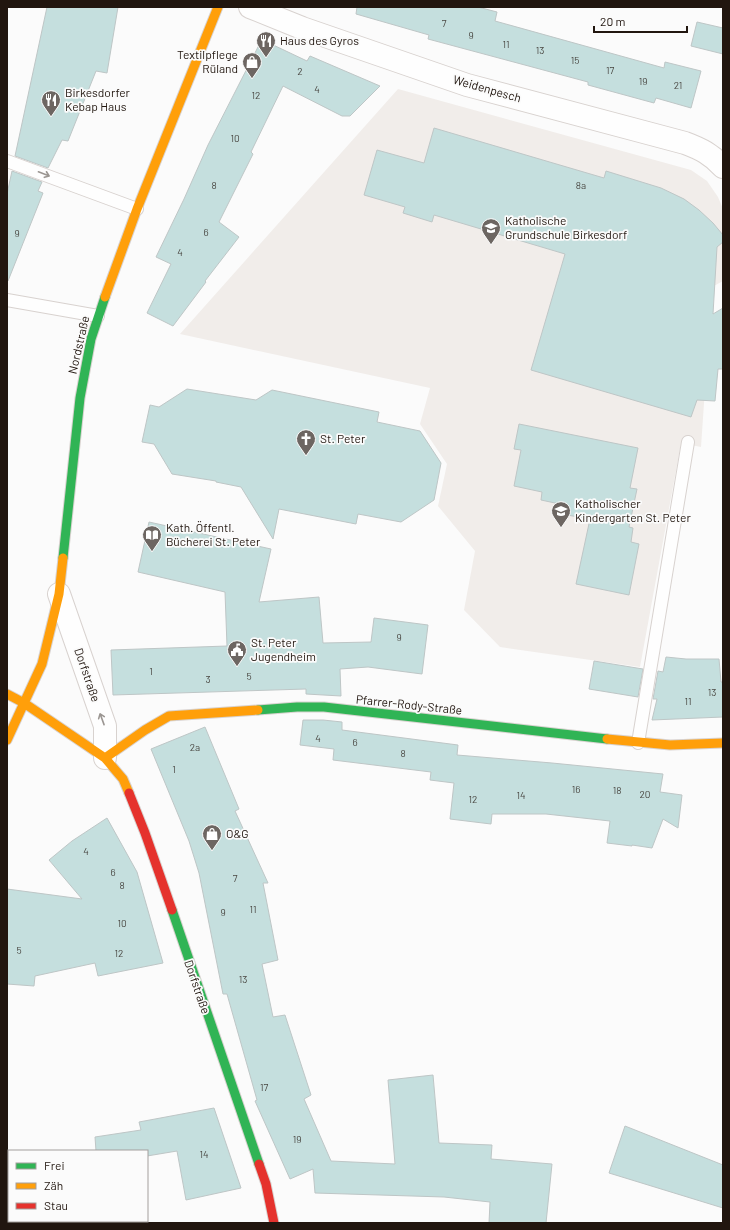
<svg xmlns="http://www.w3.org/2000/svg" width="730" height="1230" font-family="Barlow,sans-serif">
<rect width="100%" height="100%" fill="#fbfbfb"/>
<path fill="#f1edea" d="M 398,89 L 691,170 L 707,181 L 718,197 L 723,209 L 723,281 L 712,287 L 701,447 L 681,443 L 640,667 L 500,647 L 464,610 L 475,551 L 438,506 L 447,464 L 420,424 L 430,388 L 180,334 Z"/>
<path fill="#c5dfde" stroke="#bec6c6" d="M 47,7 L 118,7 L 107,73 L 96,71 L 68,141 L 62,140 L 48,168 L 15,156 Z
M 357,7 L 478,7 L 497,12 L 495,21 L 664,68 L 665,62 L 701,71 L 691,108 L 656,98 L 654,103 L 588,85 L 588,82 L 428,39 L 429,35 L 356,14 Z
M 697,22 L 723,28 L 723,54 L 691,46 Z
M 269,43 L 307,61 L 310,56 L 380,86 L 350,116 L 342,116 L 283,86 L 251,152 L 253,154 L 219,222 L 239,237 L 205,281 L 206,282 L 173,326 L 147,313 L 171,264 L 156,257 L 184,199 L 208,145 L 259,45 Z
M 434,128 L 604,178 L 606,171 L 661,188 L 684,199 L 699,210 L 713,223 L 723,235 L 723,242 L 717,247 L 713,314 L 723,308 L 723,369 L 718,369 L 715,401 L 697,400 L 691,417 L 531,370 L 565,254 L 434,215 L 432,222 L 403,213 L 405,207 L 364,195 L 377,150 L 424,163 Z
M 12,171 L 42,182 L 38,191 L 43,193 L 8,281 L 7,281 L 7,194 Z
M 187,389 L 256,400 L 272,390 L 379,412 L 377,422 L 420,431 L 441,463 L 434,500 L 401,522 L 358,514 L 356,524 L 279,509 L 273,539 L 241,487 L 216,482 L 216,481 L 172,474 L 154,444 L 142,442 L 150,405 L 159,407 Z
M 519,424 L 638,448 L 630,488 L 637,489 L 629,527 L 633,528 L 631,542 L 639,544 L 629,595 L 576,584 L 590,519 L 567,515 L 569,506 L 541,500 L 542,492 L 514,486 L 521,450 L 514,449 Z
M 149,522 L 271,549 L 259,602 L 319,597 L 323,643 L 371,642 L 374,618 L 428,625 L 422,674 L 368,667 L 340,669 L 341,696 L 306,694 L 306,689 L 113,695 L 111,650 L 227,646 L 225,592 L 138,572 Z
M 666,657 L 686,659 L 719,659 L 721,682 L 723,682 L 723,717 L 652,720 L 657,699 L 653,699 L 658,671 L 663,672 Z
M 594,661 L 643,669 L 638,697 L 589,689 Z
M 303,720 L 323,720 L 342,722 L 342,730 L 458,745 L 457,755 L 552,763 L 663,774 L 660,792 L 682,795 L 678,828 L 663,819 L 652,848 L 632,845 L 632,846 L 607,843 L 610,821 L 546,814 L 492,814 L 491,824 L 450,819 L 454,783 L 430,780 L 431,772 L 333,760 L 334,749 L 300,745 Z
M 205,727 L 239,809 L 235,811 L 268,883 L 263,883 L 278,960 L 262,964 L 273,1017 L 285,1015 L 311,1095 L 304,1099 L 331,1161 L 395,1164 L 388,1080 L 433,1075 L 439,1143 L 492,1145 L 491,1159 L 552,1164 L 546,1223 L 489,1223 L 490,1202 L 444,1197 L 315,1193 L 313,1169 L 290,1179 L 255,1101 L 257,1100 L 227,994 L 223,994 L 199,873 L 189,841 L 151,749 Z
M 107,818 L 137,872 L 163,963 L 98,976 L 95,963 L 35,976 L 34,986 L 7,984 L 7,889 L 82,899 L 49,860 L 72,841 Z
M 214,1108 L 241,1188 L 186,1200 L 177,1151 L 147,1156 L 147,1151 L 96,1151 L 95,1137 L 141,1130 L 139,1122 Z
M 625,1126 L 723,1165 L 723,1208 L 609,1173 Z"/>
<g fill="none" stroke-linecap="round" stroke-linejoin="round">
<defs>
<path id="lane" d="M 7,161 L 137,209
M 7,300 L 98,316
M 638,743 L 688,442"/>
<path id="street" d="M 250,7 L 302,28 L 467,85 L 685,143 C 701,149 711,154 723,167
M 59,594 L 105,726 L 105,758"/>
<path id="fast" d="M 63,558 L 80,398 L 91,339 L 105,297
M 258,710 L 297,707 L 324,707 L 607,739
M 172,910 L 259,1164"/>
<path id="slow" d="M 105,297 L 137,209 L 218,7
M 7,694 L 24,703 L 105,758 L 123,779 L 129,793
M 607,739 L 670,745 L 723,743
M 7,740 L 42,664 L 59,594 L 63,558
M 105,758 L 145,730 L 169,716 L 258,710"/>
<path id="jam" d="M 129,793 L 145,833 L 172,910
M 259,1164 L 266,1184 L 274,1223"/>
</defs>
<use href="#lane" stroke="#d8d2cf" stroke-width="14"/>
<use href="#street" stroke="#d8d2cf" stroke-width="24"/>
<use href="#fast" stroke="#d8d2cf" stroke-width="11"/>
<use href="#slow" stroke="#d8d2cf" stroke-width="11"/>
<use href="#jam" stroke="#d8d2cf" stroke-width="11"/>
<use href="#lane" stroke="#fefefe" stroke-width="12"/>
<use href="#street" stroke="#fefefe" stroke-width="22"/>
<use href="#fast" stroke="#30b455" stroke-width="9"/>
<use href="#slow" stroke="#ff9f0a" stroke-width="9"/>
<use href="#jam" stroke="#e5322d" stroke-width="9"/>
</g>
<defs><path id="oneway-shaft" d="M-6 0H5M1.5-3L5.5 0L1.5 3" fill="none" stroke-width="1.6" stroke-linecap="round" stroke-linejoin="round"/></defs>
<g stroke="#9b9692">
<use href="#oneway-shaft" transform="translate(44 174) rotate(21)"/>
<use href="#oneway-shaft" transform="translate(102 719) rotate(-110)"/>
</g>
<defs>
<symbol id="restaurant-pin" viewBox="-11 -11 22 30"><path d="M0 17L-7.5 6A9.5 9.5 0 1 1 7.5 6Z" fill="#6d6662" stroke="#fbfbfb"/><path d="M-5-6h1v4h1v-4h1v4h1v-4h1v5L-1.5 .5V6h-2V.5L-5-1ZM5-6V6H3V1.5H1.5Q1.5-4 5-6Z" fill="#fff"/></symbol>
<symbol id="shop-pin" viewBox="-11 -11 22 30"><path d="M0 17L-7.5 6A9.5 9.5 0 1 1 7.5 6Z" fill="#6d6662" stroke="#fbfbfb"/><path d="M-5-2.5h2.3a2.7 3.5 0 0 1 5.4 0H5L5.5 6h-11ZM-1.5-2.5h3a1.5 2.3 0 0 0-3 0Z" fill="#fff"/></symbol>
<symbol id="school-pin" viewBox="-11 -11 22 30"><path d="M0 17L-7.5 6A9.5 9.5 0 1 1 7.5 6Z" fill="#6d6662" stroke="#fbfbfb"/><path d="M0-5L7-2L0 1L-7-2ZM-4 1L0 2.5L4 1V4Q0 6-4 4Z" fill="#fff"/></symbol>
<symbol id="church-pin" viewBox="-11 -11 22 30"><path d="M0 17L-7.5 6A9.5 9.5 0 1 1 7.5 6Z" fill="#6d6662" stroke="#fbfbfb"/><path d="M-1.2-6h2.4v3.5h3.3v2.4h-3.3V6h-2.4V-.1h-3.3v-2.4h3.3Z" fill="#fff"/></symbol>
<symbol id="library-pin" viewBox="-11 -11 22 30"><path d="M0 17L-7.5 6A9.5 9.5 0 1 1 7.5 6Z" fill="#6d6662" stroke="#fbfbfb"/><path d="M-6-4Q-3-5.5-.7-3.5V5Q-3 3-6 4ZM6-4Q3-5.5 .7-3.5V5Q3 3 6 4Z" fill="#fff"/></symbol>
<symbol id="civic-pin" viewBox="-11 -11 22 30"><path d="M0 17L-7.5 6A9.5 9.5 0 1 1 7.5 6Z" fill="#6d6662" stroke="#fbfbfb"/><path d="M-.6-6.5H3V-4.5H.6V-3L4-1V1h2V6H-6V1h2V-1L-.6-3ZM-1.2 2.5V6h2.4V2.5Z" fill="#fff"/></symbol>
</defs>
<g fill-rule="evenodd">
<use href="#restaurant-pin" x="255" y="30" width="22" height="30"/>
<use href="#shop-pin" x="241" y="51" width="22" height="30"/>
<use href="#restaurant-pin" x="40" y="89" width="22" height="30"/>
<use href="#school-pin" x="480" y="217" width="22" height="30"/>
<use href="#church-pin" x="295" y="428" width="22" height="30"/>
<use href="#school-pin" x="550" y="500" width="22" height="30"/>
<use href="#library-pin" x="141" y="524" width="22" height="30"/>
<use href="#civic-pin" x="226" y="639" width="22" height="30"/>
<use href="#shop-pin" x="201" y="823" width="22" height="30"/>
</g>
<g text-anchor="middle" stroke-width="3.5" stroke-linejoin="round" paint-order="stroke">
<g font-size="10" fill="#4a4843">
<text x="444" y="27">7</text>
<text x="471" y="39">9</text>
<text x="506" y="48">11</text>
<text x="540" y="54">13</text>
<text x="575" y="64">15</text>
<text x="610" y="74">17</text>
<text x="300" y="75">2</text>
<text x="643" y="85">19</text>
<text x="678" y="89">21</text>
<text x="317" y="93">4</text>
<text x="256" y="99">12</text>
<text x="235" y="142">10</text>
<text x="214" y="189">8</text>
<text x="581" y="189">8a</text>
<text x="206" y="236">6</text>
<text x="17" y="237">9</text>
<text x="180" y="256">4</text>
<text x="399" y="641">9</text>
<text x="151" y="675">1</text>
<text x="249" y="680">5</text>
<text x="208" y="683">3</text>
<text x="712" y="696">13</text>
<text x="688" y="705">11</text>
<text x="318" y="742">4</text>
<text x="355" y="746">6</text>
<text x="195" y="751">2a</text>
<text x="403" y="757">8</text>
<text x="174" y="773">1</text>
<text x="576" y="793">16</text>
<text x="617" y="794">18</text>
<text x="645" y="798">20</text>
<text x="521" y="799">14</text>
<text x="473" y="803">12</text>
<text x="86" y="855">4</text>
<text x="113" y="876">6</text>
<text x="235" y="882">7</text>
<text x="122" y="889">8</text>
<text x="253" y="913">11</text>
<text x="223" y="916">9</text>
<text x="122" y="927">10</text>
<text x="19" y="954">5</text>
<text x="119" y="957">12</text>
<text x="243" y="983">13</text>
<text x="264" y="1091">17</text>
<text x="297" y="1143">19</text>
<text x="204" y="1158">14</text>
</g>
<g font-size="12" fill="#21160f" stroke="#fbfbfb" text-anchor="start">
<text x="280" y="45">Haus des Gyros</text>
<text x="238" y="59" text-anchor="end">Textilpflege<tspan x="238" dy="14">Rüland</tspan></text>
<text x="65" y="97">Birkesdorfer<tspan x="65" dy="14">Kebap Haus</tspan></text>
<text x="505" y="225">Katholische<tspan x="505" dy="14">Grundschule Birkesdorf</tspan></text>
<text x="320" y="443">St. Peter</text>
<text x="575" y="508">Katholischer<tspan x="575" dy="14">Kindergarten St. Peter</tspan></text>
<text x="166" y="532">Kath. Öffentl.<tspan x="166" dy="14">Bücherei St. Peter</tspan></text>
<text x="251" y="647">St. Peter<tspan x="251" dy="14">Jugendheim</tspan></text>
<text x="226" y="838">O&amp;G</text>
</g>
<g font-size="12" fill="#21160f" stroke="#fbfbfb">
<text transform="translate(487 89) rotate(16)" y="4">Weidenpesch</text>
<text transform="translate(79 345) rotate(-77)" y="4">Nordstraße</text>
<text transform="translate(87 675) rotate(71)" y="4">Dorfstraße</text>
<text transform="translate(409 705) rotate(6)" y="4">Pfarrer-Rody-Straße</text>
<text transform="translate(197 987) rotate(71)" y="4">Dorfstraße</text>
</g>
</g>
<rect width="730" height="1230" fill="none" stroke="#21160f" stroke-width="16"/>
<rect x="8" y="1150" width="140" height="72" fill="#fbfbfb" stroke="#a49f9d"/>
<rect x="16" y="1163" width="20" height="6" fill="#30b455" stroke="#a49f9d"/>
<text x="44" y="1170" font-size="12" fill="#21160f">Frei</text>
<rect x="16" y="1183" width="20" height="6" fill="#ff9f0a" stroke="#a49f9d"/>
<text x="44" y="1190" font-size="12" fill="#21160f">Zäh</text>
<rect x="16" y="1203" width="20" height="6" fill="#e5322d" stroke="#a49f9d"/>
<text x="44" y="1210" font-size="12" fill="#21160f">Stau</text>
<path d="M594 26v6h93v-6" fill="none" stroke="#21160f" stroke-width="2"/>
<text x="600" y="26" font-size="12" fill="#21160f" stroke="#fbfbfb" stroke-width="3" paint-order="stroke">20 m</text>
</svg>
